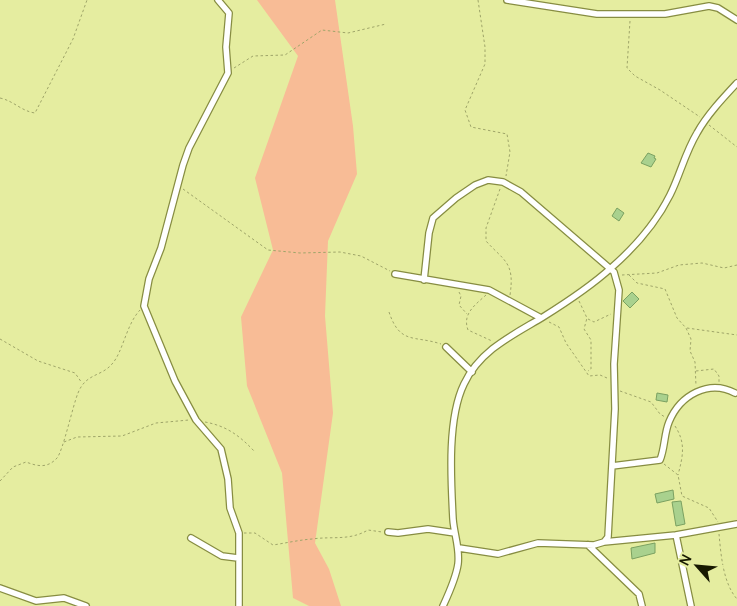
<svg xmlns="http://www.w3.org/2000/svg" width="737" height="606" font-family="Manrope,sans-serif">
<rect width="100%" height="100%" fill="#e5eda0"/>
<path fill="#f8bc96" d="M 257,0 L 335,0 L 353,126 L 357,174 L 328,241 L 325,316 L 333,413 L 315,543 L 329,569 L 341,606 L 309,606 L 293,598 L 282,473 L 247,386 L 241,317 L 273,250 L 255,178 L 298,56 Z"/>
<path fill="#a9d18e" stroke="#7ba161" d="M 648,153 L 655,156 L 654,158 L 656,159 L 651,167 L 641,163 Z
M 617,208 L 624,213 L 619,221 L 612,216 Z
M 632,292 L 639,299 L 630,308 L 623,301 Z
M 657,393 L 668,395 L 667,402 L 656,400 Z
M 673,490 L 674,499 L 657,503 L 655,494 Z
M 681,501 L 685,524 L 676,526 L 672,502 Z
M 655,543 L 655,553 L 632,559 L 631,548 Z"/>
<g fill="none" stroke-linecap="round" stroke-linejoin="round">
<defs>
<path id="street" d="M 218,0 L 229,13 L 226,47 L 228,73 L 189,148 L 183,165 L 161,248 L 149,279 L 144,306 L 175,381 L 196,420 L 221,449 L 228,479 L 230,508 L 239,533 L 239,606
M 507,0 L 597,14 L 665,14 L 709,6 L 718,8 L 737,20
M 395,274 L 489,290 L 541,318
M 424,280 L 429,233 L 433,218 L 456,198 L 475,185 L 488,180 L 503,182 L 521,192 L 614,272 L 619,290 L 614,364 L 615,409 L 608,537 L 604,542 L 594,545 L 538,543 L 498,554 L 459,548
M 446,347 L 472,372
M 612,466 L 660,460 C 665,448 664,434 669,422 C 680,395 709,379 735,393
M 388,532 L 398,533 L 428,529 L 455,533
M 676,535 L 691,606
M 191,538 L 222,556 L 238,558
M 604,542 L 676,535 L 737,524
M 588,545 L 639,594 L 642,606
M 0,588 L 36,601 L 64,598 L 86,606
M 443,606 C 449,593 456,578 458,564 C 460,548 454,534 453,519 C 451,480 447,419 464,384 C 480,350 513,335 543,317 C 567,302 590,287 611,268 C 634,248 656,223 670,195 C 680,175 685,153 697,133 C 707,115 723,98 737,83"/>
</defs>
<use href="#street" stroke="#878d42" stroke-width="8"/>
<path stroke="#9fa569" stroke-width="1" stroke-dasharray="2.5 2.5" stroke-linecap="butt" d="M 478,0 L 485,47 L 485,64 L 465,110 L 471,127 L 507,134 L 510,152 L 506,176
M 630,21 L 627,68 L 635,76 L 660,90 L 700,117
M 234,68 L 253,56 L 285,55 L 322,30 L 348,33 L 386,24
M 0,98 C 14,101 21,111 35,113 L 73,39 L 87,0
M 709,125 L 737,147
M 183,189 L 268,250 L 300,253 L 340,252 L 361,256 L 390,271
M 500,189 L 486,228 L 486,241 C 504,261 515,262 510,295
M 622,275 L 657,273 L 679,265 L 702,263 L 724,268 L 737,265
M 629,275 L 637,283 L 665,289 L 677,318 L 686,328 L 691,339 L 690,351 L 695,362 L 696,386
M 459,292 L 461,296 L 459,305 L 467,314
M 486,295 C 475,305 462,314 468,330 L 492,341
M 579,301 L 587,318 L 584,329 L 591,340 L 591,369 L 588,371
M 389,312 C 400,345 414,335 441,344
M 588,319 L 594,322 L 611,314
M 549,322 L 559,327 L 566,343 L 589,376 L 600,375 L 607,378
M 687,328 L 737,335
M 0,339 L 38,361 L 75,373 L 82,383
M 696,371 L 714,369 L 719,376 L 719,382
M 620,391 L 651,402 L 660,414 L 665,417
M 205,422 C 227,426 240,436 255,452
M 675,426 C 686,443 683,456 678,475
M 64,442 L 77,437 L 122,436 L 156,423 L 189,420
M 664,464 L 678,475 L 682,496 L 709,508 L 718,522
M 0,481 L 13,467 L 26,462 C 37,466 47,469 57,458 C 63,451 73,405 78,393 C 86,373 101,377 112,364 C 123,352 126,325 140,310
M 244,533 L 255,533 L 273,545 C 286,543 299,540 312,539 C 333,536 349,541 368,530 L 382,532
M 719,534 C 721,555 723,583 737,599"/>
<use href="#street" stroke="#fff" stroke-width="5.5"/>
</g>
<g transform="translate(697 566) rotate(297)" stroke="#e5eda0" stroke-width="4" paint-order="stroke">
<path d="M0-4L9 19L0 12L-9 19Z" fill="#171900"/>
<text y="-8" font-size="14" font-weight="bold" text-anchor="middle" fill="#171900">N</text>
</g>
</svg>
